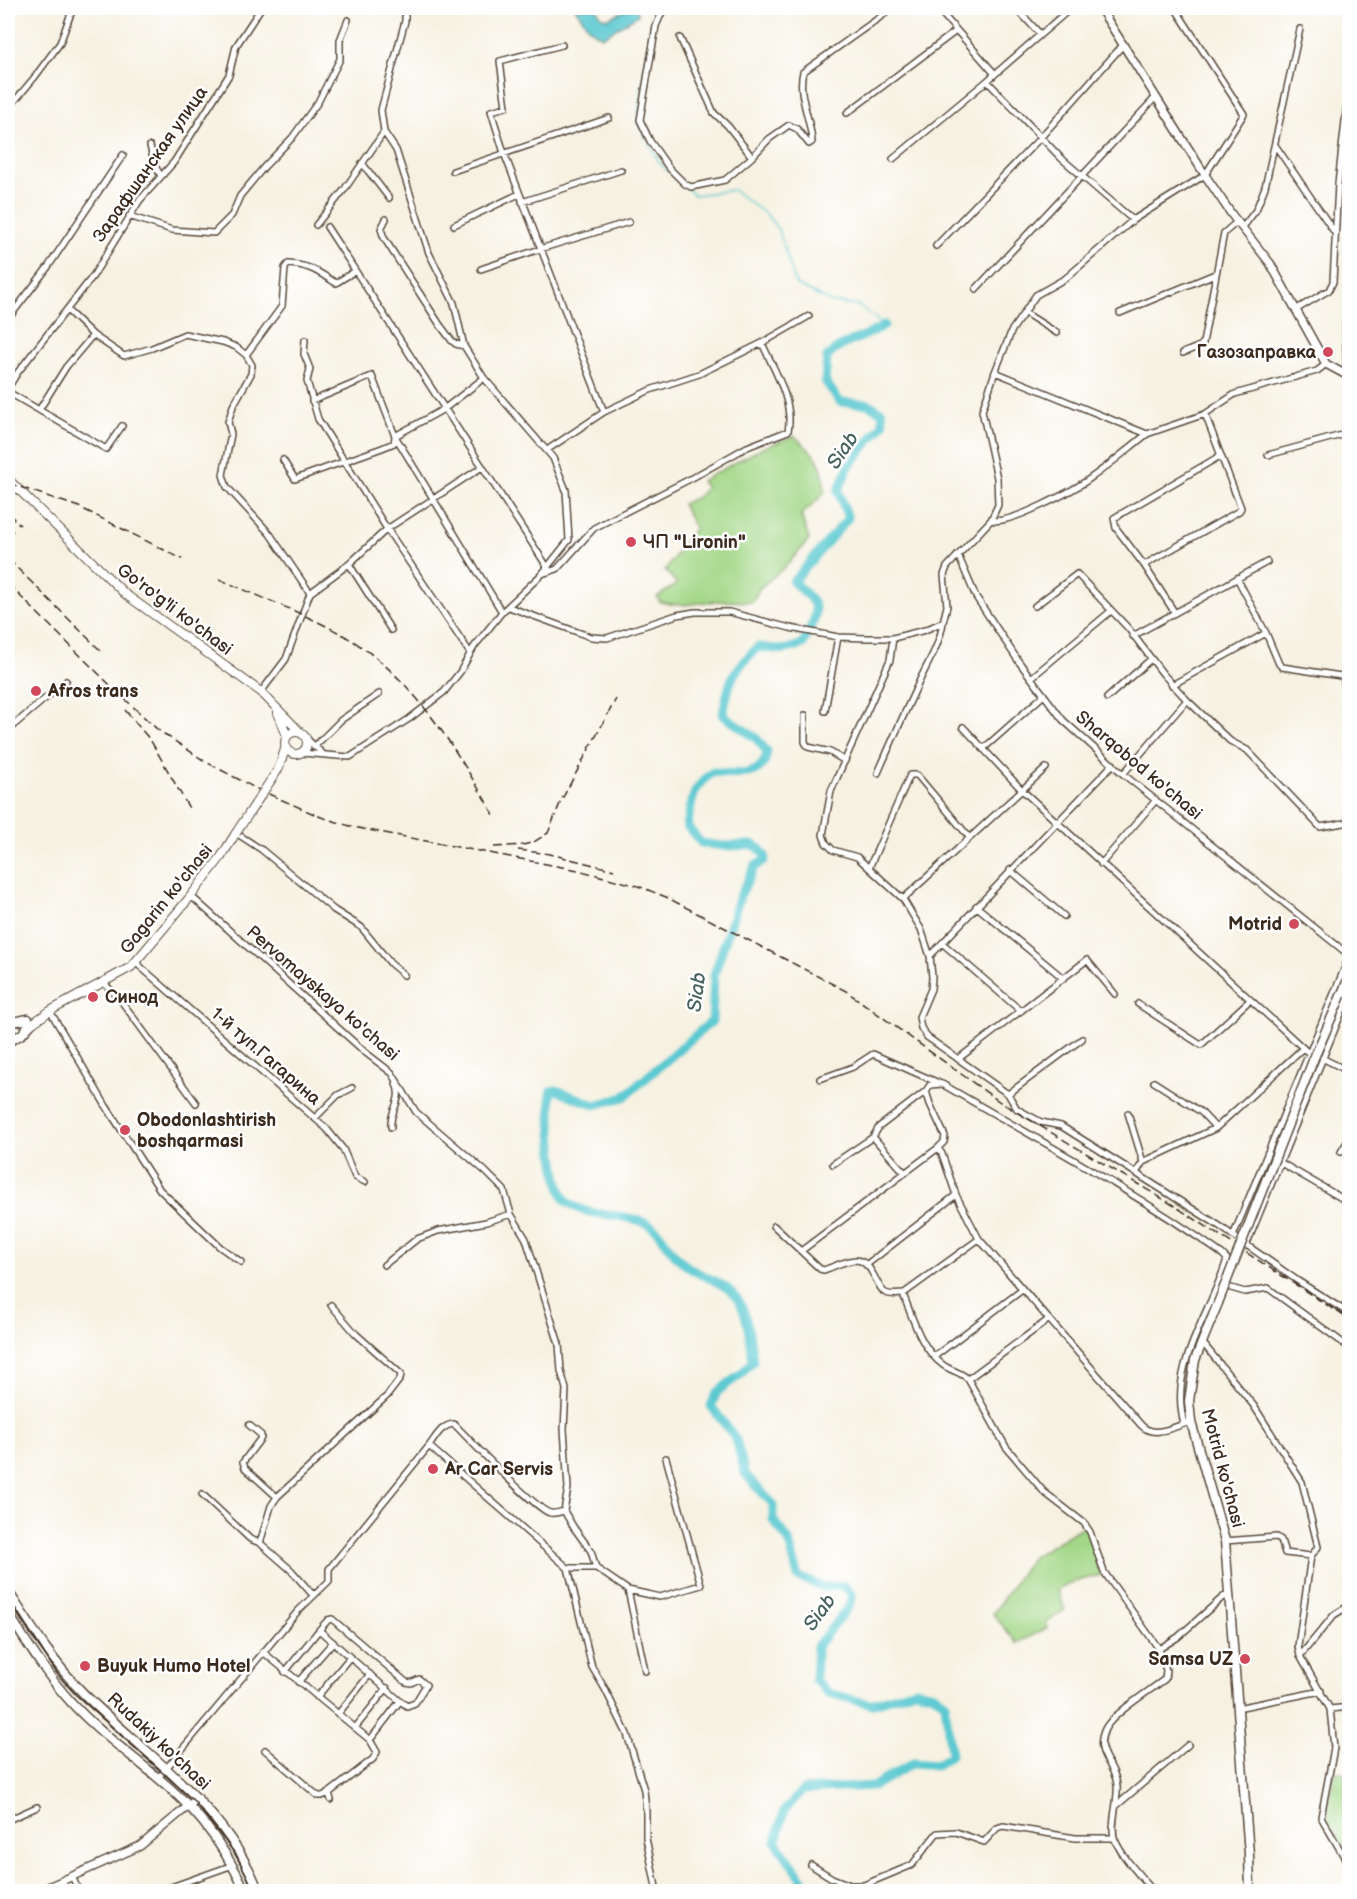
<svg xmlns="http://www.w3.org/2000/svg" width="1357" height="1899" font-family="'Balsamiq Sans',sans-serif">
<rect width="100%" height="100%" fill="#fff"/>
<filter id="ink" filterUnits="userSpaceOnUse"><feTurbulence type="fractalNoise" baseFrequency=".0167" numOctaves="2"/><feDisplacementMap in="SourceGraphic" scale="12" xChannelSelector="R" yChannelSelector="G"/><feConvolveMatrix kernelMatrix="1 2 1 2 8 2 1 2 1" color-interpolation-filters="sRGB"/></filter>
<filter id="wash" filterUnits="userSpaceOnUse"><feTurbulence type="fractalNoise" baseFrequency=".008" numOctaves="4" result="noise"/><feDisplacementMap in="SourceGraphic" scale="24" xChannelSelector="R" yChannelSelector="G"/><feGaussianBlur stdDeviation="1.35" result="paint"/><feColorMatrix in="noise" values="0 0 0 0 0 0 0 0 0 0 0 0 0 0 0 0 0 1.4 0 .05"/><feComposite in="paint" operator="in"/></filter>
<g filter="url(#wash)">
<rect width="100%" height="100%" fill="#f6f1e1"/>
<path fill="#a3d787" stroke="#6f8052" stroke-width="1.5" d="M 794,436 C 816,454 826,464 824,494 L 801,515 L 809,540 L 786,566 L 760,588 L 752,602 C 738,602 722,600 708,602 C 689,604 680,607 660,602 L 657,597 L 677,584 L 665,570 L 695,528 L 682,504 L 699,496 L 706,488 L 701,481 L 762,448 Z
M 1085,1525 L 1101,1575 L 1073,1582 L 1057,1590 L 1065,1610 L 1046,1623 L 1048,1628 L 1017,1643 L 993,1614 L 1020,1574 L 1034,1556 Z
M 1334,1772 L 1349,1774 L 1350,1851 L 1346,1853 L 1326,1818 Z"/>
<path fill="#5cc9d1" stroke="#4c7a78" stroke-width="1.5" d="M 575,8 L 596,8 L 601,16 L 607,19 L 629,8 L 636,8 L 638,15 L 602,37 L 589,28 Z"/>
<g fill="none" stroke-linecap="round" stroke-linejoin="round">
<path stroke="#5cc9d1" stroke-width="1.5" d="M 638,114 L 654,8
M 638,119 L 637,122 L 646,139
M 649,143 L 659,162 L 668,171
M 685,186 L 694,195 L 733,190 L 767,215 L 779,231 L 796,285 L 831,302 L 859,306 L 884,325"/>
<path stroke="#5cc9d1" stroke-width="9" d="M 812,1892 L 776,1842 L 784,1811 L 803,1790 L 874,1786 L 913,1763 L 936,1765 L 951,1755 L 945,1703 L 934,1694 L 915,1690 L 871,1704 L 828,1693 L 815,1680 L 817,1646 L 849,1606 L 852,1595 L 844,1586 L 823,1587 L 798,1577 L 789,1541 L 773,1520 L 773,1504 L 745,1474 L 736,1439 L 711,1406 L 717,1392 L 741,1374 L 753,1361 C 749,1337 749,1305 728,1289 C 711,1276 695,1276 678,1258 C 667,1247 662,1232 648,1224 C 625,1212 588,1219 568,1202 C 553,1190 550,1111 551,1091 L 556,1090 L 595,1105 L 624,1097 L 712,1021 L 714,975 L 740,896 L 755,866 L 764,861 L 765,856 L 760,849 L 754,845 L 723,846 L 701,843 L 687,826 C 693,800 690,789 713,772 C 734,774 763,780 767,752 L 757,739 L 723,715 C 729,679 732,672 758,647 L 784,650 L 803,644 C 819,609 823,608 793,582 L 848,518 L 838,491 L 849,466 L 883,424 L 882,412 L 868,404 L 840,402 L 825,381 L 827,357 C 846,338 864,340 884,325"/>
</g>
</g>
<g filter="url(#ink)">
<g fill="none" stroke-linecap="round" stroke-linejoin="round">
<defs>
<path id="minor" d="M 664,8 L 656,26 L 640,120 L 650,141 L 669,168 L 685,184 L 691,187 L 725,180 L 752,157
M 937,8 L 995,74
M 1016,8 L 1040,34
M 680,38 L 714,113 L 728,126 L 752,157 L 769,139 L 789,125 L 797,129 L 809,144 L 812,142 C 811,119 797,95 803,72 L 893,8
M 987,81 L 1061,158 L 1133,220
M 8,109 L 34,78 L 60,43 L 73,8
M 847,113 L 956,31
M 1275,145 L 1335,233
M 150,146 L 155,166 L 161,176
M 893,159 L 987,81 L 1071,8
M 362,163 L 389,198
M 453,171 L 609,118
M 522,202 L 621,170
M 129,216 L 172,230 L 214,233 L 232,215 L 240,196 L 264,167 L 292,138 L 318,102 L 340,59 L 340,40 L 348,20
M 386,219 L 381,229 L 384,238 L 440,325 L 452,341 L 456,344 L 464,346
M 316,225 L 344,190 L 384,132
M 454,225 L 519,194
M 327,227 L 548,568
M 1243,227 L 1256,210 L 1265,187 L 1300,29
M 936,246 L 1041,137 L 1123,45
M 481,269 L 540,249 L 629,222
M 976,289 L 1155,98
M 1297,309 L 1329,290 L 1333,282 L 1338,184 L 1350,76
M 67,310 L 93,335 L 124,356 L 152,348 L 185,334 L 223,342 L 236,347 L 246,355 L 252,365 L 251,374 L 233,406 L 228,422 L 231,434 L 223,475 L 227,487 L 270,534 L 310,593 L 286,659 L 261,692
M 1025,313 L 1057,333
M 1120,313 L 1215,274
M 8,319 L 48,267 L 123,155
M 305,340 L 304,354 L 310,369 L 307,381 L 318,419 L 387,529 L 470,653
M 1183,353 L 1200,346 L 1203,343 L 1223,238 L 1224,233 L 1238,221
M 246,355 L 282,306 L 285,268 L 288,264 C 310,265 318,272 336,283 L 355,271
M 995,372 L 1147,434 L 1205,414 L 1235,394 L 1317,371 L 1326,364
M 8,388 L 18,372 L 93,276 L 140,200 L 174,162 L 229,75 L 236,46 L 261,8
M 8,392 L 106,449 L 122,426
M 312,401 L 372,376 L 395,436 L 502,612
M 39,410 L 66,367 L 93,335
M 604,412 L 650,390 L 699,374 L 762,343 L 809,316
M 547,450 L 604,412 L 504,153 L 491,111 L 506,107 L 500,61 L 562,45
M 1268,455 L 1349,433
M 283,460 L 295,479 L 382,448 L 394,443 L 395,436 L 444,409 L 484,378
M 991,520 C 1008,526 1076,489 1092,477 C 1111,464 1129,448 1147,434
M 958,555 L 976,597 L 1019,662 L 1063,720 L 1123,774 L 1349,955
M 349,564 L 391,630
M 1144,565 L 1239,511 L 1241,508 L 1205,414
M 542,574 L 557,569 L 594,528 L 690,479 L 747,447 L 788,431 C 794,401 774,370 762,343
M 1237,578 L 1266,633 L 1279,664 L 1282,667 L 1341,676 L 1344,679 L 1347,705 L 1350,707
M 310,593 L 349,564 L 387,529 L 482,467
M 1035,606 L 1077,574 L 1128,628 L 1163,674 L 1187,700 L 1230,741 L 1247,750 L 1320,827 L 1350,822
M 509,607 L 591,637 L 607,638 L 677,615 L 695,612 L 729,612 L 790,628 L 838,637 L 866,638 L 893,638 L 925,630 L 943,622 L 947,606 L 944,575 L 947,567 L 991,520 L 998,505 L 997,478 L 982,411 L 995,372 L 1012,330 L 1036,295 L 1066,278 L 1133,220 L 1205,175 L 1244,114 L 1175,8
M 1175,613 L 1144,565 L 1116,528 L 1114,518 L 1220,456
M 1133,636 L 1267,562
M 893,638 L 890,660 L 831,791 L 823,835 L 826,843 L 833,850 L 857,857 L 903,899 L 921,929 L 930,956 L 932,977 L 931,989 L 919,1017 L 921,1028 L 927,1037 L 1008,1094 L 1017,1109 L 1041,1122 L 1061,1126 L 1218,1225 L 1298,1281 L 1350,1314
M 1031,678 L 1111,611
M 1172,685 L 1266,633
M 1107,698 L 1151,659
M 825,711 L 838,637
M 805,715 L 805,742 L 808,747 L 830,752 L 845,761
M 963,727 L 1022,790 L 1314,1058
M 8,730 L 66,681
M 307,739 L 323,754
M 314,747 L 341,720 L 379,694
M 983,749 L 1044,695
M 302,753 L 350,757 L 409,719 L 444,692 L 460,672 L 474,647 L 502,612 L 541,575 L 569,540 L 566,490 L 553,458 L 484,378 L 464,346 L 454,303 L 429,253 L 396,150 L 384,132 L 381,110 L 405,21 L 405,8
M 878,773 C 891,743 905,712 919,682 C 928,662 940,645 943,622
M 1123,774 L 1187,700
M 236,833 L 262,850 L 334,910 L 361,927 L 391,964 L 404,975
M 1101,864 L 1156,800
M 869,868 L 910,775 L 917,775 L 969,837
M 1010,870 L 1064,916
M 191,896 L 366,1053 L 392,1073 L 416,1112 L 485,1171 L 504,1190 L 511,1214 L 526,1239 L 559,1344 L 561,1371 L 566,1389 L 564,1429 L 568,1488 L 564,1511 L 574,1528 L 591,1551 L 596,1568
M 903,899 L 1046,768
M 976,906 L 1063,978
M 942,943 L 1021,1011
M 930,956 L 1113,764
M 135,962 L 326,1128 L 343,1149 L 355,1177 L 365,1182
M 103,982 L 122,1002 L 196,1103
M 1138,1004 L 1201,1045 L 1250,1000
M 50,1011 L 106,1106 L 160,1190 L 220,1247 L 241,1262
M 1322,1058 L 1350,1072
M 958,1059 L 1087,960 L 1115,994
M 820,1079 L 853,1067 L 873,1054 L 941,1084
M 1154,1082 L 1201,1112 L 1216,1128
M 1008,1094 L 1082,1039
M 1128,1113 L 1143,1162
M 315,1118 L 338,1095 L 352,1088
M 391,1127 C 389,1111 404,1100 396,1084
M 873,1137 L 879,1127 L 926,1091
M 938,1148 L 944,1142 L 945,1136 L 930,1104 L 926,1091 L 930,1085 L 942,1084 C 1037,1139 1132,1190 1222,1254 L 1227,1259 C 1211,1314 1168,1365 1184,1424
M 1341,1152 L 1350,1137
M 1276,1160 L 1350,1203
M 833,1164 L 873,1137 L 905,1173
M 1136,1173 L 1143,1162 L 1216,1128 L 1303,1048
M 774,1226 L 820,1269 L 824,1270 C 833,1267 846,1260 856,1260 C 872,1261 875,1284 884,1292 C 889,1296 898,1294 903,1294
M 1233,1236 L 1350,955
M 979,1239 L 903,1294 C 913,1319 921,1349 943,1365 C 951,1371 961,1372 968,1379 L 1006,1447 L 1044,1492 L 1084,1523 L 1090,1532 L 1104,1572 L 1159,1649
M 1246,1246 L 1350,992
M 801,1251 L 938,1148 L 942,1154 L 956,1195 L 979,1239 L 1141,1425 C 1153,1438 1171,1428 1187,1423
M 384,1265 L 417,1239 L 438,1231 L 486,1222 L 511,1214
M 866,1265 L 956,1195
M 1224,1286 L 1245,1292 L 1268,1288 L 1350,1348
M 1202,1342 L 1254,1406 L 1302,1482 L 1318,1547 L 1311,1556 L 1298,1646 L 1300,1656 L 1330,1709 L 1334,1748 L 1321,1817 L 1350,1867
M 935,1356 L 1022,1290
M 968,1379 L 1048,1320
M 249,1425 L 261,1435 L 261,1438 L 243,1462 L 245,1468 L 277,1497
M 429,1446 C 436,1437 441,1425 454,1424 C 469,1439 535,1509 550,1513 C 554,1514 560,1512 564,1511
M 202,1494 L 250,1539 L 260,1543
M 1225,1541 L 1277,1537 L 1281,1540 L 1285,1553 L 1311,1556
M 568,1568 L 592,1667 L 605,1689 L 627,1734 L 644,1790 L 646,1811 L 646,1838 L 657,1892
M 628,1590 L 645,1671
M 318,1592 L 312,1594 L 291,1570 L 260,1543 L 271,1506 L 277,1497 L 387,1396 L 400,1379 L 401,1374 L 356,1334 L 331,1305
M 319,1630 L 328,1620 L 332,1619 L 406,1682 L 411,1683 L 419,1679 L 426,1685 L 415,1703 L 407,1706 L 400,1701
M 263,1652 L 370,1740 L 377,1752 L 373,1759 L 329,1793 L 331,1800
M 1300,1656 L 1334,1615 L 1350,1605
M 285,1672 L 319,1630 L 400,1701 L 370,1740
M 298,1682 L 333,1642
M 317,1697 L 350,1657
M 1237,1708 L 1321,1691
M 1330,1709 L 1350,1707
M 338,1714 L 370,1674
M 355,1728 L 387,1688
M 265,1750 L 318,1796 L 322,1796 L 329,1793
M 158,1778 L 298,1611 L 329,1581 L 329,1569 L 429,1446 L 568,1568 L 596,1568 L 628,1590 L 660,1597 L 701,1585 L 666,1458
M 1116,1806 L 1188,1745
M 8,1820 L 37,1807
M 811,1865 L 832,1878 L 850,1885 L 864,1885 L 912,1865 L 937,1833 L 956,1832 L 984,1842 L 997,1828 L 1003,1826 L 1075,1838 L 1113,1838
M 72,1876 L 79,1892
M 157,1892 L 233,1865
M 1154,1892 C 1140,1875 1124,1860 1115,1840 C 1109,1827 1119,1800 1117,1785 C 1115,1762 1093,1755 1105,1729 C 1112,1714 1151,1690 1165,1679 L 1166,1670 L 1159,1649 L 1178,1637 L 1223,1597 L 1230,1595"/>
<path id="tertiary" d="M 1100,8 L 1205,175 L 1232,215 L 1270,263 L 1326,364 L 1350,377
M 37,1892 L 140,1846 L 198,1798"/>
<path id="secondary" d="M 8,479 L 125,594 L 261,692 L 300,732
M 278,713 L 287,736
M285 743a11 11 0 1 1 22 0a11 11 0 1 1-22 0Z
M 279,768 L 286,746
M 27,1027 L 50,1011 L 131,967 L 191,896 L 221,857 L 236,833"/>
<path id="primary" d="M 1350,233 L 1347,330 L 1350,434
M 8,1023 L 28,1019
M 8,1042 L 22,1034 L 32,1023
M 1218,1303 L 1195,1360 L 1189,1401 L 1191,1422 L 1225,1541 L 1249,1854 L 1250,1892
M 8,1591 C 31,1627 54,1664 84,1694 C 147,1756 226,1806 259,1892
M 8,1613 C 27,1643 47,1676 71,1702 C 111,1746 165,1776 203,1822 C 220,1843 234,1867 246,1892"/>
</defs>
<use href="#minor" stroke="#57483b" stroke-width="8"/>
<use href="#tertiary" stroke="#57483b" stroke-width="10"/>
<use href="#secondary" stroke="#57483b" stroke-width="10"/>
<use href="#primary" stroke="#57483b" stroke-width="11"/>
<use href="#minor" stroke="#fff" stroke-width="5"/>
<use href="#tertiary" stroke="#fff" stroke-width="7"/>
<use href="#secondary" stroke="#fff" stroke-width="8"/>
<use href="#primary" stroke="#fff" stroke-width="8"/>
<path stroke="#3b2a1e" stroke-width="1.5" d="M 8,1597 L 58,1675 L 76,1695 L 194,1801 L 237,1856 L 255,1892"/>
<path stroke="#3b2a1e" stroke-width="1.5" stroke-dasharray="9 4.5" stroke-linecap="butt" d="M 8,483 L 79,507 L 182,559
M 8,513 L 20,525
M 8,526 L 13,532
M 8,559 L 102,652
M 219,579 C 255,595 293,609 328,627 C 408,666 451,742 494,815
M 8,584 L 112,687 L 158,730 L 206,762 L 255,788 L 321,817 L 353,827 L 578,870 L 638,886 L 666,897 L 846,991 L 1000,1102 L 1173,1205 L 1350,1320
M 125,710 L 151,741 L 190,810
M 494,847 L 523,845 L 534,842 L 548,833 L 561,801 L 616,699
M 518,850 L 550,854 L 614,870"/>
<defs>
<path id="secondary-bridge" d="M 236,833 L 279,768"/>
<path id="primary-bridge" d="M 1218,1303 L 1314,1058 L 1350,975"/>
</defs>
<use href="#secondary-bridge" stroke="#57483b" stroke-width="10" stroke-linecap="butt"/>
<use href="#primary-bridge" stroke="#57483b" stroke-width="11" stroke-linecap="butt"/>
<use href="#secondary-bridge" stroke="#fff" stroke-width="8"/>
<use href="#primary-bridge" stroke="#fff" stroke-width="8"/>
</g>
</g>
<g fill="#d1495b" stroke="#fff" stroke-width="2">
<circle cx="1328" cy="352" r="6"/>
<circle cx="631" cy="542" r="6"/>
<circle cx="36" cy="691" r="6"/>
<circle cx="1294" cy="924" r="6"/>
<circle cx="93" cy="997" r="6"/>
<circle cx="125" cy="1130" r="6"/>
<circle cx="433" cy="1469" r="6"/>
<circle cx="1245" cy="1659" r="6"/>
<circle cx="85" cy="1666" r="6"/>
</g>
<g text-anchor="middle" stroke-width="5" stroke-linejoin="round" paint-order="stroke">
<g font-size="18" fill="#3b2a1e" stroke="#fff">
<text transform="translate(150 164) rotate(-55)" y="6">Зарафшанская улица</text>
<text transform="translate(175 609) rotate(37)" y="6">Go'ro'g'li ko'chasi</text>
<text transform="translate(1139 765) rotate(40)" y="6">Sharqobod ko'chasi</text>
<text transform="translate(166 899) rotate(-51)" y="6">Gagarin ko'chasi</text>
<text transform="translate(323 993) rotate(41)" y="6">Pervomayskaya ko'chasi</text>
<text transform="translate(266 1056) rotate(41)" y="6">1-й туп.Гагарина</text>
<text transform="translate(1223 1468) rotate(75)" y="6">Motrid ko'chasi</text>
<text transform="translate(159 1741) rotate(43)" y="6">Rudakiy ko'chasi</text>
</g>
<g font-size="18" font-weight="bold" fill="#3b2a1e" stroke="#fff" text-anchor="start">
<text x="1316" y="358" text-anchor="end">Газозаправка</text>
<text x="643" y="548">ЧП "Lironin"</text>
<text x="48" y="697">Afros trans</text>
<text x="1282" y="930" text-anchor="end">Motrid</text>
<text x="105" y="1003">Синод</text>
<text x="137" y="1126">Obodonlashtirish<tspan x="137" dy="21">boshqarmasi</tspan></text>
<text x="445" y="1475">Ar Car Servis</text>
<text x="1233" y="1665" text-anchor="end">Samsa UZ</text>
<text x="97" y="1672">Buyuk Humo Hotel</text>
</g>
<g font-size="20" font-style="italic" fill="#47625d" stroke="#fff">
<text transform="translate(842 450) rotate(-56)" y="7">Siab</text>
<text transform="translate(696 992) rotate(-83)" y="7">Siab</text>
<text transform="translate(819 1612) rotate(-54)" y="7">Siab</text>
</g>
</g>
<rect width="1357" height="1899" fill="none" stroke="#fff" stroke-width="30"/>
</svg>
